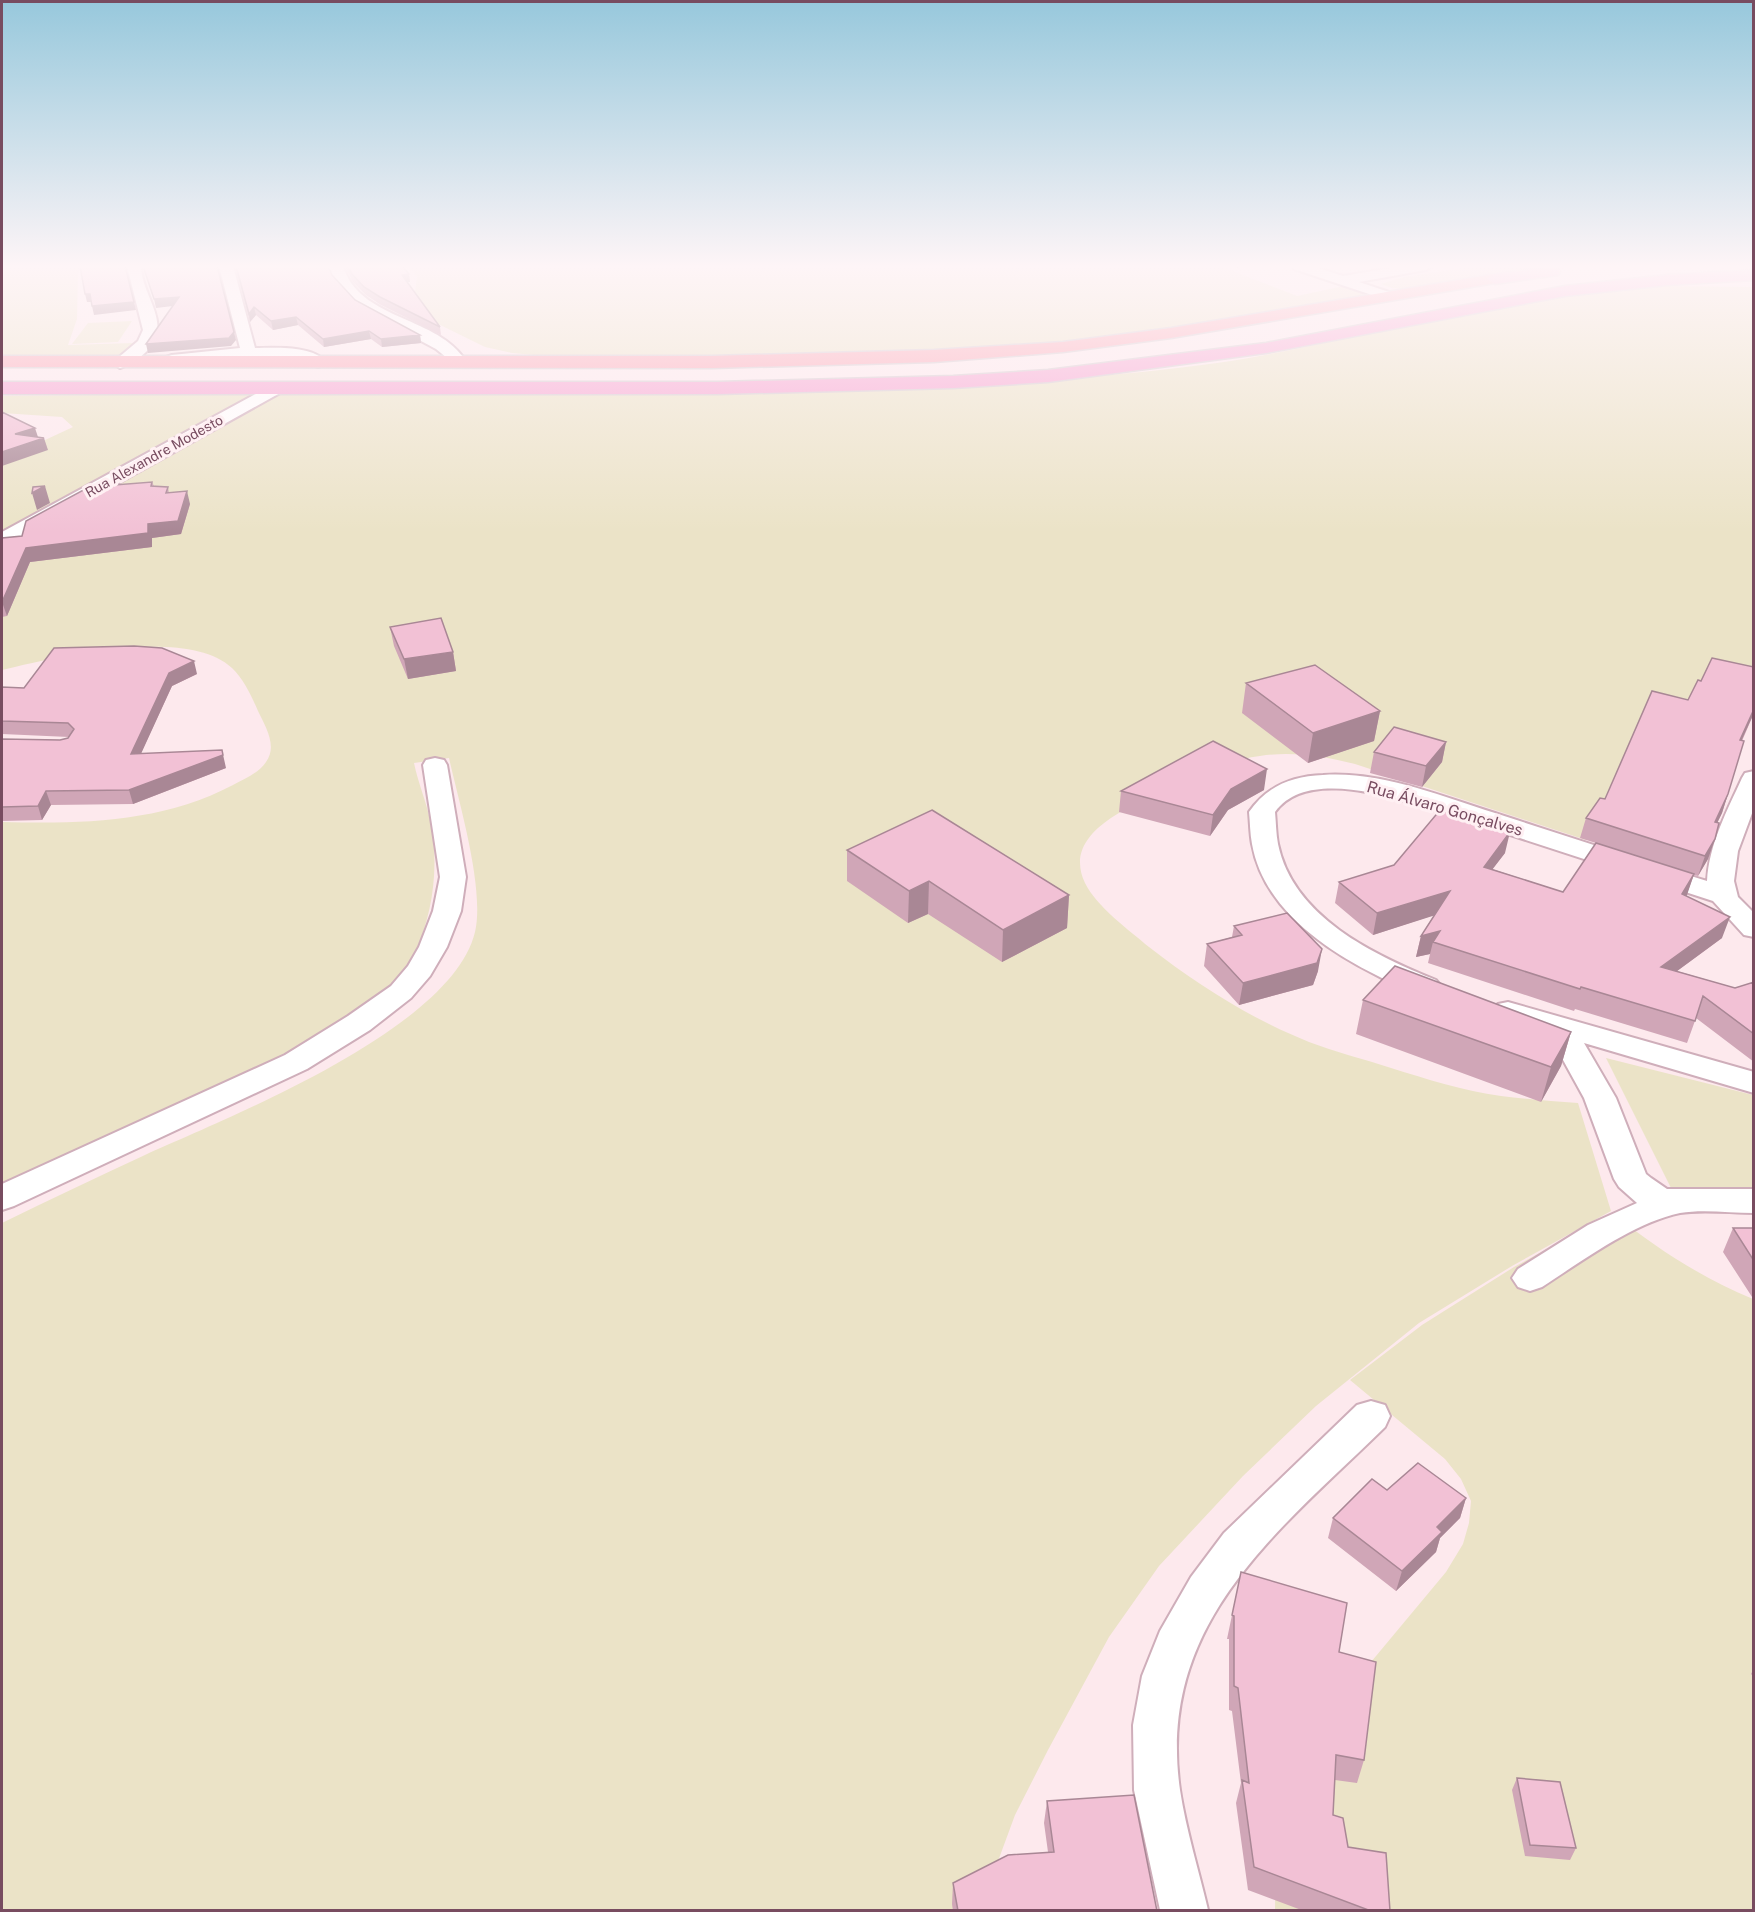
<svg xmlns="http://www.w3.org/2000/svg" width="1755" height="1912" font-family="'Public Sans',sans-serif">
<rect width="100%" height="100%" fill="#fde9ed"/>
<path fill="#ebe3c7" d="M 2,266 L 82,266 L 78,273 L 77,319 L 68,345 L 134,343 L 113,360 L 2,358 Z
M 408,266 L 1220,266 L 1297,296 L 1344,286 L 1369,297 L 1315,308 L 1076,341 L 948,350 L 772,355 L 544,356 L 512,353 L 485,347 L 428,319 L 414,299 L 417,277 Z
M 1477,266 L 1578,266 L 1408,289 L 1392,288 L 1381,284 L 1404,277 Z
M 1655,286 L 1753,287 L 1753,674 L 1586,840 L 1355,764 C 1323,756 1292,751 1260,756 C 1228,760 1201,774 1171,788 C 1136,804 1060,831 1085,883 C 1096,906 1130,931 1149,947 C 1198,985 1251,1019 1309,1042 C 1335,1052 1364,1059 1391,1068 C 1427,1079 1463,1091 1501,1096 C 1526,1099 1552,1101 1578,1103 L 1611,1211 L 1512,1266 L 1419,1323 L 1316,1406 L 1243,1476 L 1159,1566 L 1109,1637 L 1048,1750 L 1015,1815 L 980,1910 L 2,1910 L 2,1223 C 49,1200 97,1177 145,1155 C 231,1116 452,1029 475,932 C 485,889 459,803 449,758 L 414,763 C 418,783 427,803 431,824 C 439,867 433,913 415,953 C 409,967 398,983 386,993 C 341,1028 288,1054 237,1080 C 159,1118 80,1153 2,1189 L 2,822 C 80,824 161,823 233,785 C 244,779 259,773 266,762 C 278,746 265,726 258,711 C 252,697 243,678 232,668 C 187,626 56,657 2,670 L 2,460 L 73,427 L 62,417 L 2,413 L 2,396 L 942,387 C 1034,380 1126,376 1217,363 C 1294,352 1368,332 1444,316 C 1514,301 1584,292 1655,286 Z
M 132,321 L 118,342 L 72,344 L 88,323 Z
M 1606,1058 L 1753,1095 L 1753,1194 L 1673,1192 Z
M 1612,1213 C 1656,1248 1702,1278 1753,1299 L 1753,1910 L 1275,1910 L 1276,1839 L 1366,1668 L 1446,1572 L 1463,1544 L 1469,1523 L 1471,1501 L 1461,1479 L 1445,1459 L 1350,1380 L 1422,1325 L 1514,1267 Z"/>
<g fill="none" stroke-linecap="round" stroke-linejoin="round">
<defs>
<path id="minor" d="M 127,266 L 141,266 C 141,295 173,323 148,350 C 140,358 130,365 120,368 L 112,363 L 138,341 L 143,330 Z
M 219,266 L 233,266 L 255,348 C 275,348 312,345 326,362 L 324,365 L 318,367 L 301,361 L 269,357 L 166,363 L 164,360 L 166,357 L 172,355 L 240,348 Z
M 329,266 L 343,266 C 359,319 433,316 463,357 L 460,365 L 448,365 L 447,358 L 436,349 C 399,327 341,312 329,266 Z
M 1292,266 L 1312,266 L 1343,276 L 1403,266 L 1433,266 L 1426,270 L 1359,282 L 1392,293 L 1394,296 L 1392,299 L 1387,300 L 1294,269 Z
M 274,384 L 282,389 L 280,393 L 9,544 L 2,546 L 2,532 Z
M 435,758 L 444,760 L 447,765 L 466,877 L 461,911 L 447,947 L 430,976 L 411,998 L 370,1030 L 307,1069 L 14,1206 L 2,1210 L 2,1184 L 285,1055 L 348,1016 L 391,986 L 408,966 L 419,947 L 433,911 L 440,877 L 423,765 L 426,760 Z
M 1754,771 L 1754,808 L 1738,851 L 1734,881 L 1738,897 L 1754,913 L 1754,937 L 1744,935 L 1713,901 L 1406,801 C 1368,791 1302,774 1275,812 C 1276,822 1276,834 1278,844 C 1293,917 1374,955 1436,980 L 1441,986 L 1436,992 C 1416,997 1394,984 1376,975 C 1324,949 1263,907 1252,844 C 1250,834 1250,822 1249,812 C 1267,786 1292,776 1323,775 C 1381,771 1440,796 1495,813 C 1566,836 1636,859 1707,881 C 1709,844 1727,811 1742,778 L 1745,773 Z
M 1508,1002 L 1754,1072 L 1754,1093 L 1584,1043 L 1616,1098 L 1646,1174 L 1651,1178 L 1667,1189 L 1754,1189 L 1754,1213 C 1730,1213 1703,1209 1680,1213 C 1633,1223 1582,1261 1542,1287 L 1530,1291 L 1518,1287 L 1512,1278 L 1518,1269 L 1588,1225 L 1637,1203 L 1619,1187 L 1614,1179 L 1584,1098 L 1557,1049 L 1543,1031 L 1498,1018 L 1493,1011 L 1498,1004 Z
M 1371,1401 L 1385,1405 L 1390,1416 L 1385,1427 C 1278,1532 1156,1622 1180,1790 C 1186,1830 1199,1871 1208,1910 L 1160,1910 L 1134,1790 L 1133,1725 L 1142,1676 L 1160,1631 L 1191,1577 L 1224,1533 L 1357,1405 Z"/>
<path id="primary" d="M 1495,274 L 1503,279 L 1501,282 L 1171,338 L 1063,352 L 934,362 L 712,368 L 2,367 L 2,356 L 712,356 L 934,350 L 1063,342 L 1171,328 Z"/>
<path id="motorway" d="M 1552,267 L 1558,269 L 1560,272 L 1558,275 L 1495,284 L 1487,279 L 1495,274 Z
M 1754,270 L 1754,280 L 1667,285 L 1565,296 L 1266,353 L 1048,382 L 953,388 L 718,394 L 2,394 L 2,382 L 718,382 L 953,376 L 1048,370 L 1266,343 L 1565,286 L 1667,275 Z"/>
</defs>
<use href="#minor" stroke="#cfaeba" stroke-width="4"/>
<use href="#primary" stroke="#d6c9cf" stroke-width="3"/>
<use href="#motorway" stroke="#d6c9cf" stroke-width="3"/>
<use href="#minor" fill="#fff" fill-rule="evenodd"/>
<use href="#primary" fill="#faa3b3" fill-rule="evenodd"/>
<use href="#motorway" fill="#f6a1d0" fill-rule="evenodd"/>
</g>
<path fill="#d0a6b7" d="M 235,266 L 328,266 L 332,275 L 355,300 L 420,335 L 421,343 L 382,347 L 371,339 L 324,347 L 298,325 L 273,330 L 256,315 L 250,322 Z
M 345,266 L 402,266 L 409,274 L 410,282 L 407,282 L 440,327 L 441,335 L 381,305 L 366,295 L 353,282 Z
M 152,482 L 154,486 L 168,487 L 169,493 L 190,504 L 181,534 L 152,538 L 152,547 L 30,562 L 7,616 L 2,617 L 2,538 L 22,536 Z
M 390,627 L 453,652 L 456,671 L 408,679 L 394,646 Z
M 1754,667 L 1754,713 L 1742,741 L 1728,794 L 1722,813 L 1717,823 L 1715,839 L 1708,859 L 1698,876 L 1694,875 L 1686,896 L 1722,938 L 1677,971 L 1735,988 L 1754,982 L 1754,1062 L 1696,1018 L 1687,1043 L 1575,1009 L 1574,1011 L 1428,963 L 1430,954 L 1416,957 L 1421,936 L 1434,915 L 1373,935 L 1335,903 L 1339,882 L 1505,853 L 1492,869 L 1563,892 L 1596,843 L 1580,838 L 1586,818 L 1605,799 L 1688,700 L 1701,681 Z
M 197,674 L 172,686 L 141,753 L 226,768 L 133,804 L 51,805 L 42,820 L 2,821 L 2,739 L 60,740 L 68,738 L 69,737 L 2,734 L 2,687 L 24,688 Z
M 1246,683 L 1380,711 L 1374,741 L 1308,763 L 1242,713 Z
M 1446,742 L 1442,762 L 1422,787 L 1370,773 L 1374,752 Z
M 1264,790 L 1228,810 L 1210,836 L 1119,812 L 1121,791 Z
M 847,850 L 1069,895 L 1067,928 L 1002,962 L 928,914 L 908,923 L 847,881 Z
M 1234,926 L 1318,971 L 1313,985 L 1239,1005 L 1204,966 L 1207,944 L 1232,937 Z
M 1363,1000 L 1571,1032 L 1561,1066 L 1541,1102 L 1356,1034 Z
M 1733,1228 L 1754,1228 L 1754,1300 L 1723,1252 Z
M 1387,1490 L 1466,1498 L 1460,1518 L 1440,1538 L 1436,1552 L 1396,1591 L 1328,1538 L 1333,1518 Z
M 1241,1572 L 1339,1652 L 1364,1760 L 1357,1783 L 1335,1780 L 1333,1815 L 1348,1847 L 1390,1911 L 1304,1911 L 1248,1890 L 1236,1803 L 1241,1783 L 1232,1711 L 1229,1710 L 1229,1639 L 1227,1639 Z
M 1754,1668 L 1754,1677 L 1751,1674 Z
M 1517,1778 L 1576,1848 L 1570,1860 L 1525,1856 L 1512,1790 Z
M 1047,1801 L 1157,1911 L 953,1911 L 952,1904 L 953,1883 L 1048,1852 L 1044,1823 Z"/>
<path fill="#a98795" d="M 1237,266 L 1249,266 L 1237,268 Z
M 409,274 L 410,282 L 403,282 L 402,275 Z
M 85,294 L 90,294 L 92,302 L 87,302 Z
M 179,297 L 181,305 L 156,308 L 154,299 Z
M 134,302 L 136,310 L 94,315 L 92,306 Z
M 254,307 L 256,315 L 250,322 L 249,314 Z
M 296,317 L 298,325 L 273,330 L 271,321 Z
M 369,331 L 371,339 L 324,347 L 323,339 Z
M 234,332 L 236,340 L 231,346 L 148,353 L 146,344 Z
M 420,335 L 421,343 L 382,347 L 381,339 Z
M 35,428 L 39,440 L 44,438 L 48,450 L 2,466 L 2,452 L 15,434 Z
M 45,486 L 50,503 L 37,510 L 32,493 Z
M 187,491 L 190,504 L 181,534 L 152,538 L 152,547 L 30,562 L 7,616 L 2,602 L 26,548 Z
M 453,652 L 456,671 L 408,679 L 404,659 Z
M 194,661 L 197,674 L 172,686 L 135,767 L 131,754 L 169,673 Z
M 1754,709 L 1754,713 L 1733,759 L 1740,740 Z
M 1380,711 L 1374,741 L 1308,763 L 1313,733 Z
M 1446,742 L 1442,762 L 1422,787 L 1426,766 Z
M 222,750 L 226,768 L 133,804 L 129,790 Z
M 1267,769 L 1264,790 L 1228,810 L 1210,836 L 1213,815 L 1231,789 Z
M 46,791 L 51,805 L 42,820 L 38,806 Z
M 1728,794 L 1722,813 L 1708,842 L 1715,822 Z
M 1510,832 L 1505,853 L 1479,887 L 1484,867 Z
M 1715,839 L 1708,859 L 1698,876 L 1705,856 Z
M 1694,874 L 1687,895 L 1675,915 L 1682,894 Z
M 929,881 L 928,914 L 908,923 L 909,891 Z
M 1450,891 L 1445,912 L 1373,935 L 1377,913 Z
M 1069,895 L 1067,928 L 1002,962 L 1003,930 Z
M 1730,917 L 1722,938 L 1654,988 L 1661,967 Z
M 1440,931 L 1433,942 L 1430,954 L 1416,957 L 1421,936 Z
M 1322,949 L 1318,971 L 1313,985 L 1239,1005 L 1243,983 Z
M 1571,1032 L 1561,1066 L 1541,1102 L 1551,1067 Z
M 1466,1498 L 1460,1518 L 1440,1538 L 1436,1552 L 1396,1591 L 1402,1571 L 1437,1527 Z"/>
<path fill="#f2c1d5" stroke="#a98795" stroke-width="1.5" d="M 80,266 L 125,266 L 134,302 L 92,306 L 90,294 L 85,294 Z
M 143,266 L 217,266 L 234,332 L 229,338 L 146,344 L 179,297 L 154,299 Z
M 236,266 L 328,266 L 332,275 L 355,300 L 420,335 L 381,339 L 369,331 L 323,339 L 296,317 L 271,321 L 254,307 L 249,314 Z
M 348,266 L 402,266 L 409,274 L 402,275 L 440,327 L 380,297 L 364,287 L 352,274 Z
M 2,412 L 35,428 L 15,434 L 44,438 L 2,452 Z
M 152,482 L 151,486 L 168,487 L 166,493 L 187,491 L 178,521 L 148,524 L 148,533 L 26,548 L 2,602 L 2,538 L 22,536 L 26,521 L 89,487 Z
M 45,486 L 32,493 L 33,487 Z
M 441,618 L 453,652 L 404,659 L 390,627 Z
M 134,646 L 162,648 L 194,661 L 169,673 L 131,754 L 222,750 L 223,755 L 129,790 L 46,791 L 38,806 L 2,807 L 2,739 L 60,740 L 68,738 L 74,729 L 68,723 L 2,721 L 2,687 L 24,688 L 54,648 Z
M 1712,658 L 1754,667 L 1754,709 L 1740,740 L 1744,741 L 1728,794 L 1715,822 L 1719,823 L 1715,839 L 1705,856 L 1586,818 L 1600,798 L 1605,799 L 1652,691 L 1688,700 L 1698,680 L 1701,681 Z
M 1315,665 L 1380,711 L 1313,733 L 1246,683 Z
M 1394,727 L 1446,742 L 1426,766 L 1374,752 Z
M 1213,741 L 1267,769 L 1231,789 L 1213,815 L 1121,791 Z
M 932,810 L 1069,895 L 1003,930 L 929,881 L 909,891 L 847,850 Z
M 1440,810 L 1510,832 L 1484,867 L 1563,892 L 1596,843 L 1694,874 L 1682,894 L 1730,917 L 1661,967 L 1735,988 L 1754,982 L 1754,1034 L 1703,996 L 1695,1021 L 1581,987 L 1580,989 L 1433,942 L 1440,931 L 1421,936 L 1450,891 L 1377,913 L 1339,882 L 1394,865 Z
M 1287,913 L 1322,949 L 1317,963 L 1243,983 L 1207,944 L 1242,935 L 1234,926 Z
M 1395,966 L 1571,1032 L 1551,1067 L 1363,1000 Z
M 1733,1228 L 1754,1228 L 1754,1261 Z
M 1418,1463 L 1466,1498 L 1437,1527 L 1442,1532 L 1402,1571 L 1333,1518 L 1372,1479 L 1387,1490 Z
M 1241,1572 L 1347,1603 L 1339,1652 L 1376,1662 L 1364,1760 L 1336,1755 L 1333,1815 L 1343,1818 L 1348,1847 L 1386,1853 L 1390,1911 L 1371,1911 L 1254,1867 L 1242,1780 L 1249,1783 L 1238,1688 L 1234,1686 L 1234,1616 L 1232,1615 Z
M 1517,1778 L 1560,1782 L 1576,1848 L 1530,1845 Z
M 1134,1795 L 1157,1911 L 958,1911 L 953,1883 L 1008,1855 L 1054,1852 L 1047,1801 Z"/>
<linearGradient id="sky" x2="0" y2="1"><stop stop-color="#97c8dc"/><stop offset="0.5" stop-color="#fef5f7"/><stop offset="1" stop-color="#fef5f7" stop-opacity="0"/></linearGradient>
<rect width="1755" height="533" fill="url(#sky)"/>
<g text-anchor="middle" stroke-width="6" stroke-linejoin="round" paint-order="stroke">
<g font-size="14" fill="#784c60" stroke="#fff0f3">
<text transform="translate(154 456) rotate(-29)" y="5">Rua Alexandre Modesto</text>
</g>
<g font-size="16" fill="#784c60" stroke="#fff0f3">
<text transform="translate(1445 808) rotate(16)" y="6">Rua Álvaro Gonçalves</text>
</g>
</g>
<rect width="1755" height="1912" fill="none" stroke="#784c60" stroke-width="6"/>
</svg>
